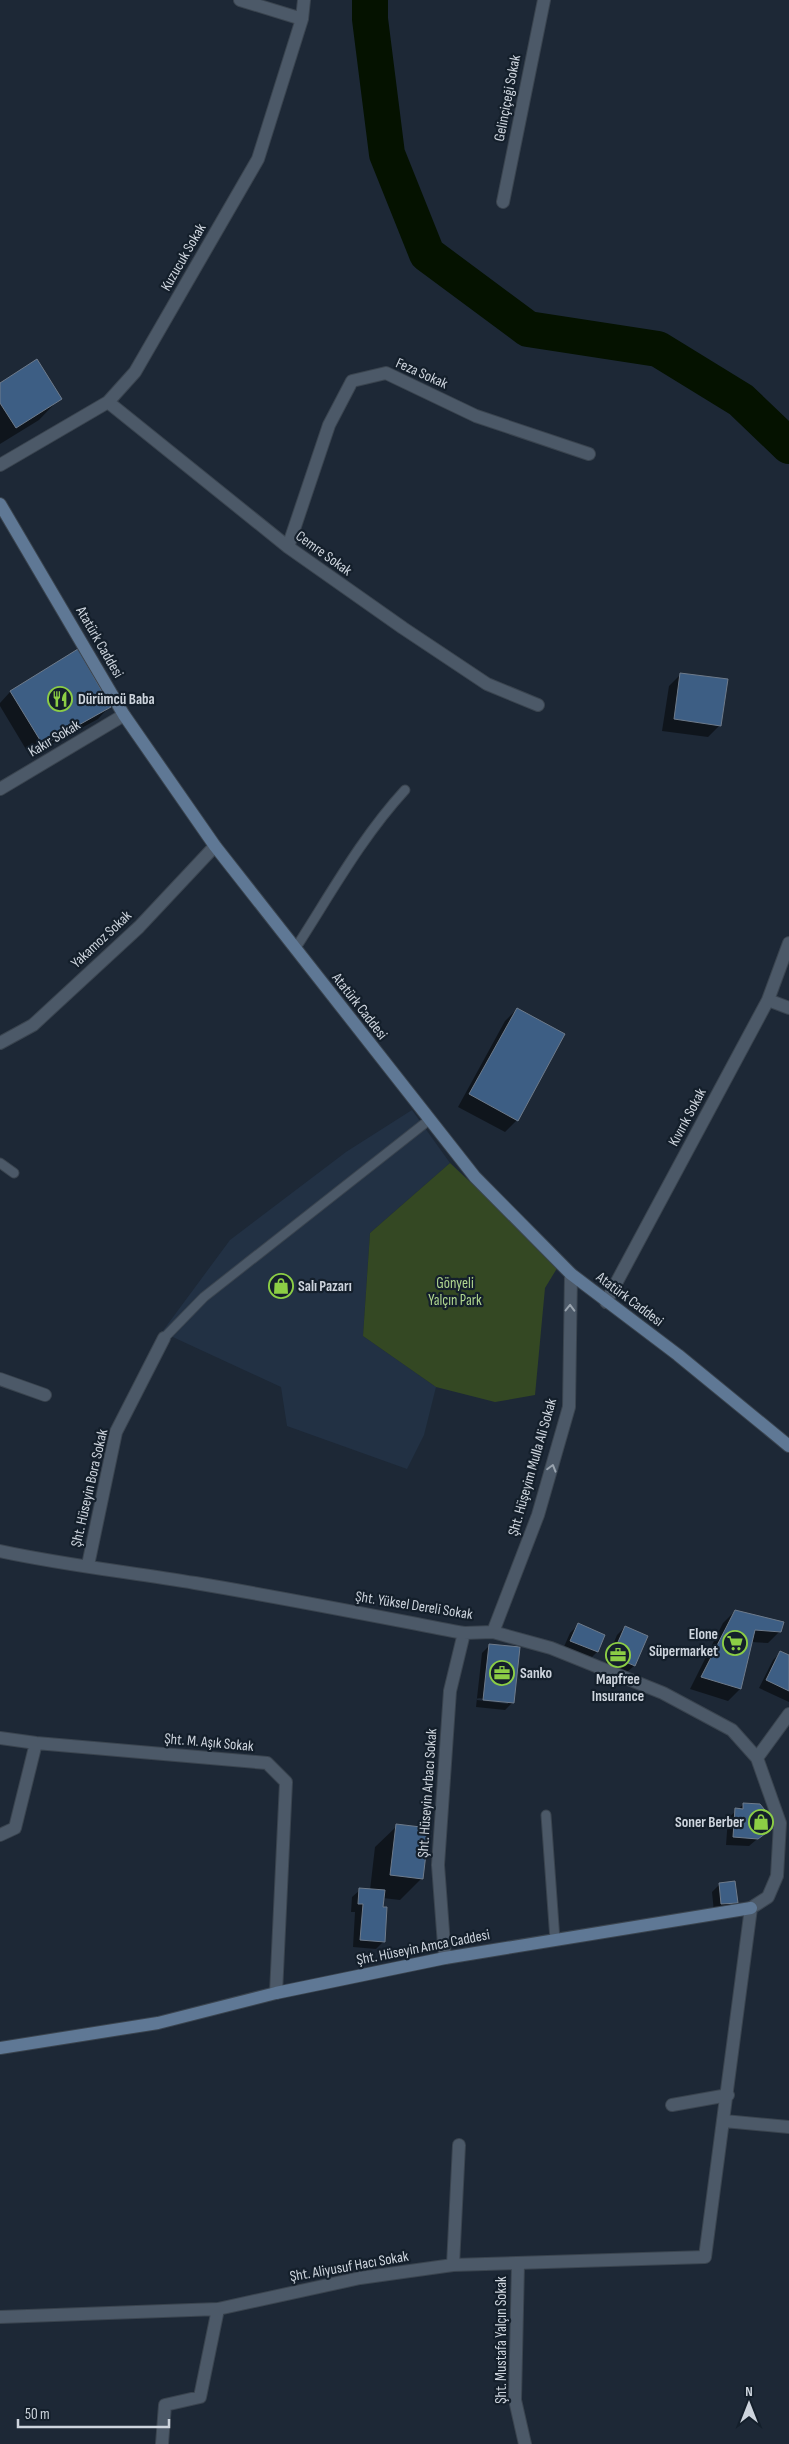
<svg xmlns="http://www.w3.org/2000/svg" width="789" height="2444" font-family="'Sofia Sans Condensed',sans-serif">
<rect width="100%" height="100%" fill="#1d2836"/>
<path fill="#223144" d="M 412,1110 L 450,1163 L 370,1233 L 363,1336 L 436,1387 L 424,1435 L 407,1469 L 287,1426 L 281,1387 L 162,1332 L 230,1240 L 346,1152 Z"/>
<path fill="#344823" d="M 450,1163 L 559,1265 L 545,1288 L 535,1395 L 495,1402 L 436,1387 L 363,1336 L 370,1233 Z"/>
<path fill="#0007" fill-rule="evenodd" d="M 0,384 L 60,398 L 39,420 L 0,444 Z
M 78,651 L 109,707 L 98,719 L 30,756 L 0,706 L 0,703 L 10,692 Z
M 681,674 L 720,725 L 708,737 L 662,731 L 669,686 Z
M 517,1009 L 517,1120 L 505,1132 L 458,1107 L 505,1021 Z
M 735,1611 L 780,1631 L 768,1643 L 751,1642 L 740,1689 L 728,1701 L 690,1689 L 723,1623 Z
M 578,1625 L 603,1636 L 597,1652 L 589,1660 L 563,1649 L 570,1633 Z
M 625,1627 L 646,1636 L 634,1666 L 626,1673 L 605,1664 L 617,1635 Z
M 490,1645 L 513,1702 L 505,1710 L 476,1707 L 482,1653 ZM 477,1698 L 508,1701 L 508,1704 L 477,1700 Z
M 781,1652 L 789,1656 L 789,1702 L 759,1688 L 773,1660 Z
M 744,1804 L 775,1824 L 749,1846 L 726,1845 L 728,1818 Z
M 397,1826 L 422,1878 L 400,1900 L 383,1898 L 384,1941 L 376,1949 L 353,1947 L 355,1912 L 351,1912 L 352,1897 L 360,1890 L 370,1890 L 375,1847 Z
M 720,1884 L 736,1902 L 728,1910 L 714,1912 L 712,1892 Z"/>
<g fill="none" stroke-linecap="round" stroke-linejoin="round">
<path stroke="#051200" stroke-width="36" d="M 370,0 L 370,19 L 387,154 L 427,254 L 528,329 L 658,349 L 741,400 L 789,446"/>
</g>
<path fill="#3d5e84" stroke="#6e7b8b" d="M 37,359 L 62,399 L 16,428 L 0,403 L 0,383 Z
M 78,649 L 111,707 L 43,745 L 10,691 Z
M 680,673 L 728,679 L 721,726 L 674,719 Z
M 517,1008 L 565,1034 L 518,1121 L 469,1094 Z
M 735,1610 L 784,1622 L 781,1632 L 755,1630 L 741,1689 L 701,1677 Z
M 578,1623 L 605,1635 L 598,1652 L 570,1641 Z
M 625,1626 L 648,1636 L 635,1666 L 612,1656 Z
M 489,1644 L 520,1647 L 514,1703 L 483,1700 Z
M 780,1651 L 789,1655 L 789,1691 L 766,1680 Z
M 743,1803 L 760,1804 L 777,1825 L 758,1839 L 733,1837 L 735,1808 L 743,1809 Z
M 396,1824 L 429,1828 L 423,1879 L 390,1875 Z
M 735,1881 L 738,1903 L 721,1904 L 719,1883 Z
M 359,1888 L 385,1890 L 383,1907 L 387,1907 L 385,1942 L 360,1940 L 363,1904 L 358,1904 Z"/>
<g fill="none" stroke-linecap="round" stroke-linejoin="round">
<defs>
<path id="lane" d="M 295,949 C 330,895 361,838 405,790
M 0,1163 L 14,1173
M 164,1338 L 204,1297 L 429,1120
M 546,1815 L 555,1940"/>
<path id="street" d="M 240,0 L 302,19
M 503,202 L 544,0
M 108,402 L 288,547 L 403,628 L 487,684 L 538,705
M 0,465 L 108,402 L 135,372 L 258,159 L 302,19 L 304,0
M 288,547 L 329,425 L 352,381 L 386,373 L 476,416 L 589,454
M 0,789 L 124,715
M 768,1000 L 789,1008
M 0,1043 L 33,1025 L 139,927 L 215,846
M 606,1302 L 768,1000 L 789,943
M 0,1379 L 45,1395
M 0,1551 C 64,1565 130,1572 195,1583 C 285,1598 375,1616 464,1633 L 493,1632 L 551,1648 L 663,1693 L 732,1730 L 757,1758 L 780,1823 L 777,1876 L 768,1897 L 751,1908 L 705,2257 L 453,2265 L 360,2278 L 218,2309 L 0,2317
M 88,1565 L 116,1432 L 164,1338
M 493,1632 L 538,1515 L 569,1407 L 571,1274
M 0,1738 L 36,1743 L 267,1763 L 286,1782 L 276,1993
M 757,1758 L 789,1714
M 0,1835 L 15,1828 L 36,1743
M 445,1958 L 438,1865 L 450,1691 L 464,1633
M 672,2105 L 728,2095
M 724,2121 L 789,2127
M 518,2264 L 515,2400 L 525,2444
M 453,2265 L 459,2145
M 162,2444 L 165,2405 L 200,2397 L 218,2309"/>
<path id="secondary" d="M 0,504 L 124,715 L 215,846 L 475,1177 L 571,1274 L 678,1355 L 789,1446
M 0,2048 L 158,2023 L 276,1993 L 445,1958 L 751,1908"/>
</defs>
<use href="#lane" stroke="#3a444f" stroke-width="11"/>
<use href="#street" stroke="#3a444f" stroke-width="14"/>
<use href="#secondary" stroke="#3a444f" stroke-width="14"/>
<use href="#lane" stroke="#4c5968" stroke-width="9"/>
<use href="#street" stroke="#4c5968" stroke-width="12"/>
<use href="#secondary" stroke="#5f7895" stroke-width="12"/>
</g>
<defs><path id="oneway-chevron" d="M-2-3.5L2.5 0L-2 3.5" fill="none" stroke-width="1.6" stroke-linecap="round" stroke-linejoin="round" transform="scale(1.25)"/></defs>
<g stroke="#99a3ae">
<use href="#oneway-chevron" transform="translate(570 1308) rotate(-89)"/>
<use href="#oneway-chevron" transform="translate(552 1468) rotate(-74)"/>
</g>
<defs>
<symbol id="restaurant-ring" viewBox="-11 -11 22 22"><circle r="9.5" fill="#141f2b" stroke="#8cce45" stroke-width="1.5"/><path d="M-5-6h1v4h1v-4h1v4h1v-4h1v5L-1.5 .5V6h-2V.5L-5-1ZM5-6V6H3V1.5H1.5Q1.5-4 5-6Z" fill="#8cce45"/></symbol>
<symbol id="shop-ring" viewBox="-11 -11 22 22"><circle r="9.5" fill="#141f2b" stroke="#8cce45" stroke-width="1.5"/><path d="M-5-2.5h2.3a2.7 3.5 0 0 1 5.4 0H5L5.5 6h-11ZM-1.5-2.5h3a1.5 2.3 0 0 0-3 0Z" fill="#8cce45"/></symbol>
<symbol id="supermarket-ring" viewBox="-11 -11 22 22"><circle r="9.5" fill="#141f2b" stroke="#8cce45" stroke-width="1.5"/><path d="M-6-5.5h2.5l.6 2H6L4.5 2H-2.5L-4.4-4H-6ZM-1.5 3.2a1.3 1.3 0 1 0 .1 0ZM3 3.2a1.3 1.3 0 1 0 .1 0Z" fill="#8cce45"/></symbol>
<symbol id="office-ring" viewBox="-11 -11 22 22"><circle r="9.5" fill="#141f2b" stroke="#8cce45" stroke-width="1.5"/><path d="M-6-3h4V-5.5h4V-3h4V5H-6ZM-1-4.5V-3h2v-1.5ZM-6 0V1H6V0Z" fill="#8cce45"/></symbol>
</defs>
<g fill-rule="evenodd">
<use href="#restaurant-ring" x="46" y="685" width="28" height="28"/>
<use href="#shop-ring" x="267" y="1272" width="28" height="28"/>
<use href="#supermarket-ring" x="721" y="1629" width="28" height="28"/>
<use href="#office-ring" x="604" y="1641" width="28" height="28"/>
<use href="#office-ring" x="488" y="1659" width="28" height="28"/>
<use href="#shop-ring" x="747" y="1808" width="28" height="28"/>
</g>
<g text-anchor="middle" stroke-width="4.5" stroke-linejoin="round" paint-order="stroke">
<g font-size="15" fill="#cdd4dd" stroke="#141f2b">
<text transform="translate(507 98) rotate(-79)" y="5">Gelinçiçeği Sokak</text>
<text transform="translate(183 257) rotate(-60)" y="5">Kuzucuk Sokak</text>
<text transform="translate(422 373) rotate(24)" y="5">Feza Sokak</text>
<text transform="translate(324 553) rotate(36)" y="5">Cemre Sokak</text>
<text transform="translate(100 642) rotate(60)" y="5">Atatürk Caddesi</text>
<text transform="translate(54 738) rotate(-31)" y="5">Kakır Sokak</text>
<text transform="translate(101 939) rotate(-43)" y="5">Yakamoz Sokak</text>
<text transform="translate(360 1006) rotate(52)" y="5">Atatürk Caddesi</text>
<text transform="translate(687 1117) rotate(-62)" y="5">Kıvırık Sokak</text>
<text transform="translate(630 1299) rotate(37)" y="5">Atatürk Caddesi</text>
<text transform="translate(532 1467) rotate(-74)" y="5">Şht. Hüşeyim Mulla Ali Sokak</text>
<text transform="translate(89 1488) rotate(-77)" y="5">Şht. Hüseyin Bora Sokak</text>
<text transform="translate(414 1605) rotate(9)" y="5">Şht. Yüksel Dereli Sokak</text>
<text transform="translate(209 1742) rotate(5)" y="5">Şht. M. Aşık Sokak</text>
<text transform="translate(427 1793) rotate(-86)" y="5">Şht. Hüseyin Arbacı Sokak</text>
<text transform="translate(423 1947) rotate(-11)" y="5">Şht. Hüseyin Amca Caddesi</text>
<text transform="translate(349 2266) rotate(-10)" y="5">Şht. Aliyusuf Hacı Sokak</text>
<text transform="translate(501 2340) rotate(-90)" y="5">Şht. Mustafa Yalçın Sokak</text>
</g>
<g font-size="15" font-weight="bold" fill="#cdd4dd" stroke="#141f2b" text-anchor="start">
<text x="78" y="704">Dürümcü Baba</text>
<text x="298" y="1291">Salı Pazarı</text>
<text x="718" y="1639" text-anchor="end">Elone<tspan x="718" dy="17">Süpermarket</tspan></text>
<text x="520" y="1678">Sanko</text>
<text x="618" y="1684" text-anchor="middle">Mapfree<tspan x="618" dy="17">Insurance</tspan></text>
<text x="744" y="1827" text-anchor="end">Soner Berber</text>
</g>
<g font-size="15" fill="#afd58f" stroke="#141f2b">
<text x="455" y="1288">Gönyeli<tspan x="455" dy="17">Yalçın Park</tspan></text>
</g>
</g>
<g transform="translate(749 2404)" stroke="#141f2b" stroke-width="4" paint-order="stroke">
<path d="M0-4L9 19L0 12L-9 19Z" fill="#cdd4dd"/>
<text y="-8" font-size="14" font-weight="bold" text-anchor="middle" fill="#cdd4dd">N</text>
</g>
<path d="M18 2419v8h151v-8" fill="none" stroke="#cdd4dd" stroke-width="2.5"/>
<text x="25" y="2419" font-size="15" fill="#cdd4dd" stroke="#141f2b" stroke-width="4" paint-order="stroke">50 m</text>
</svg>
